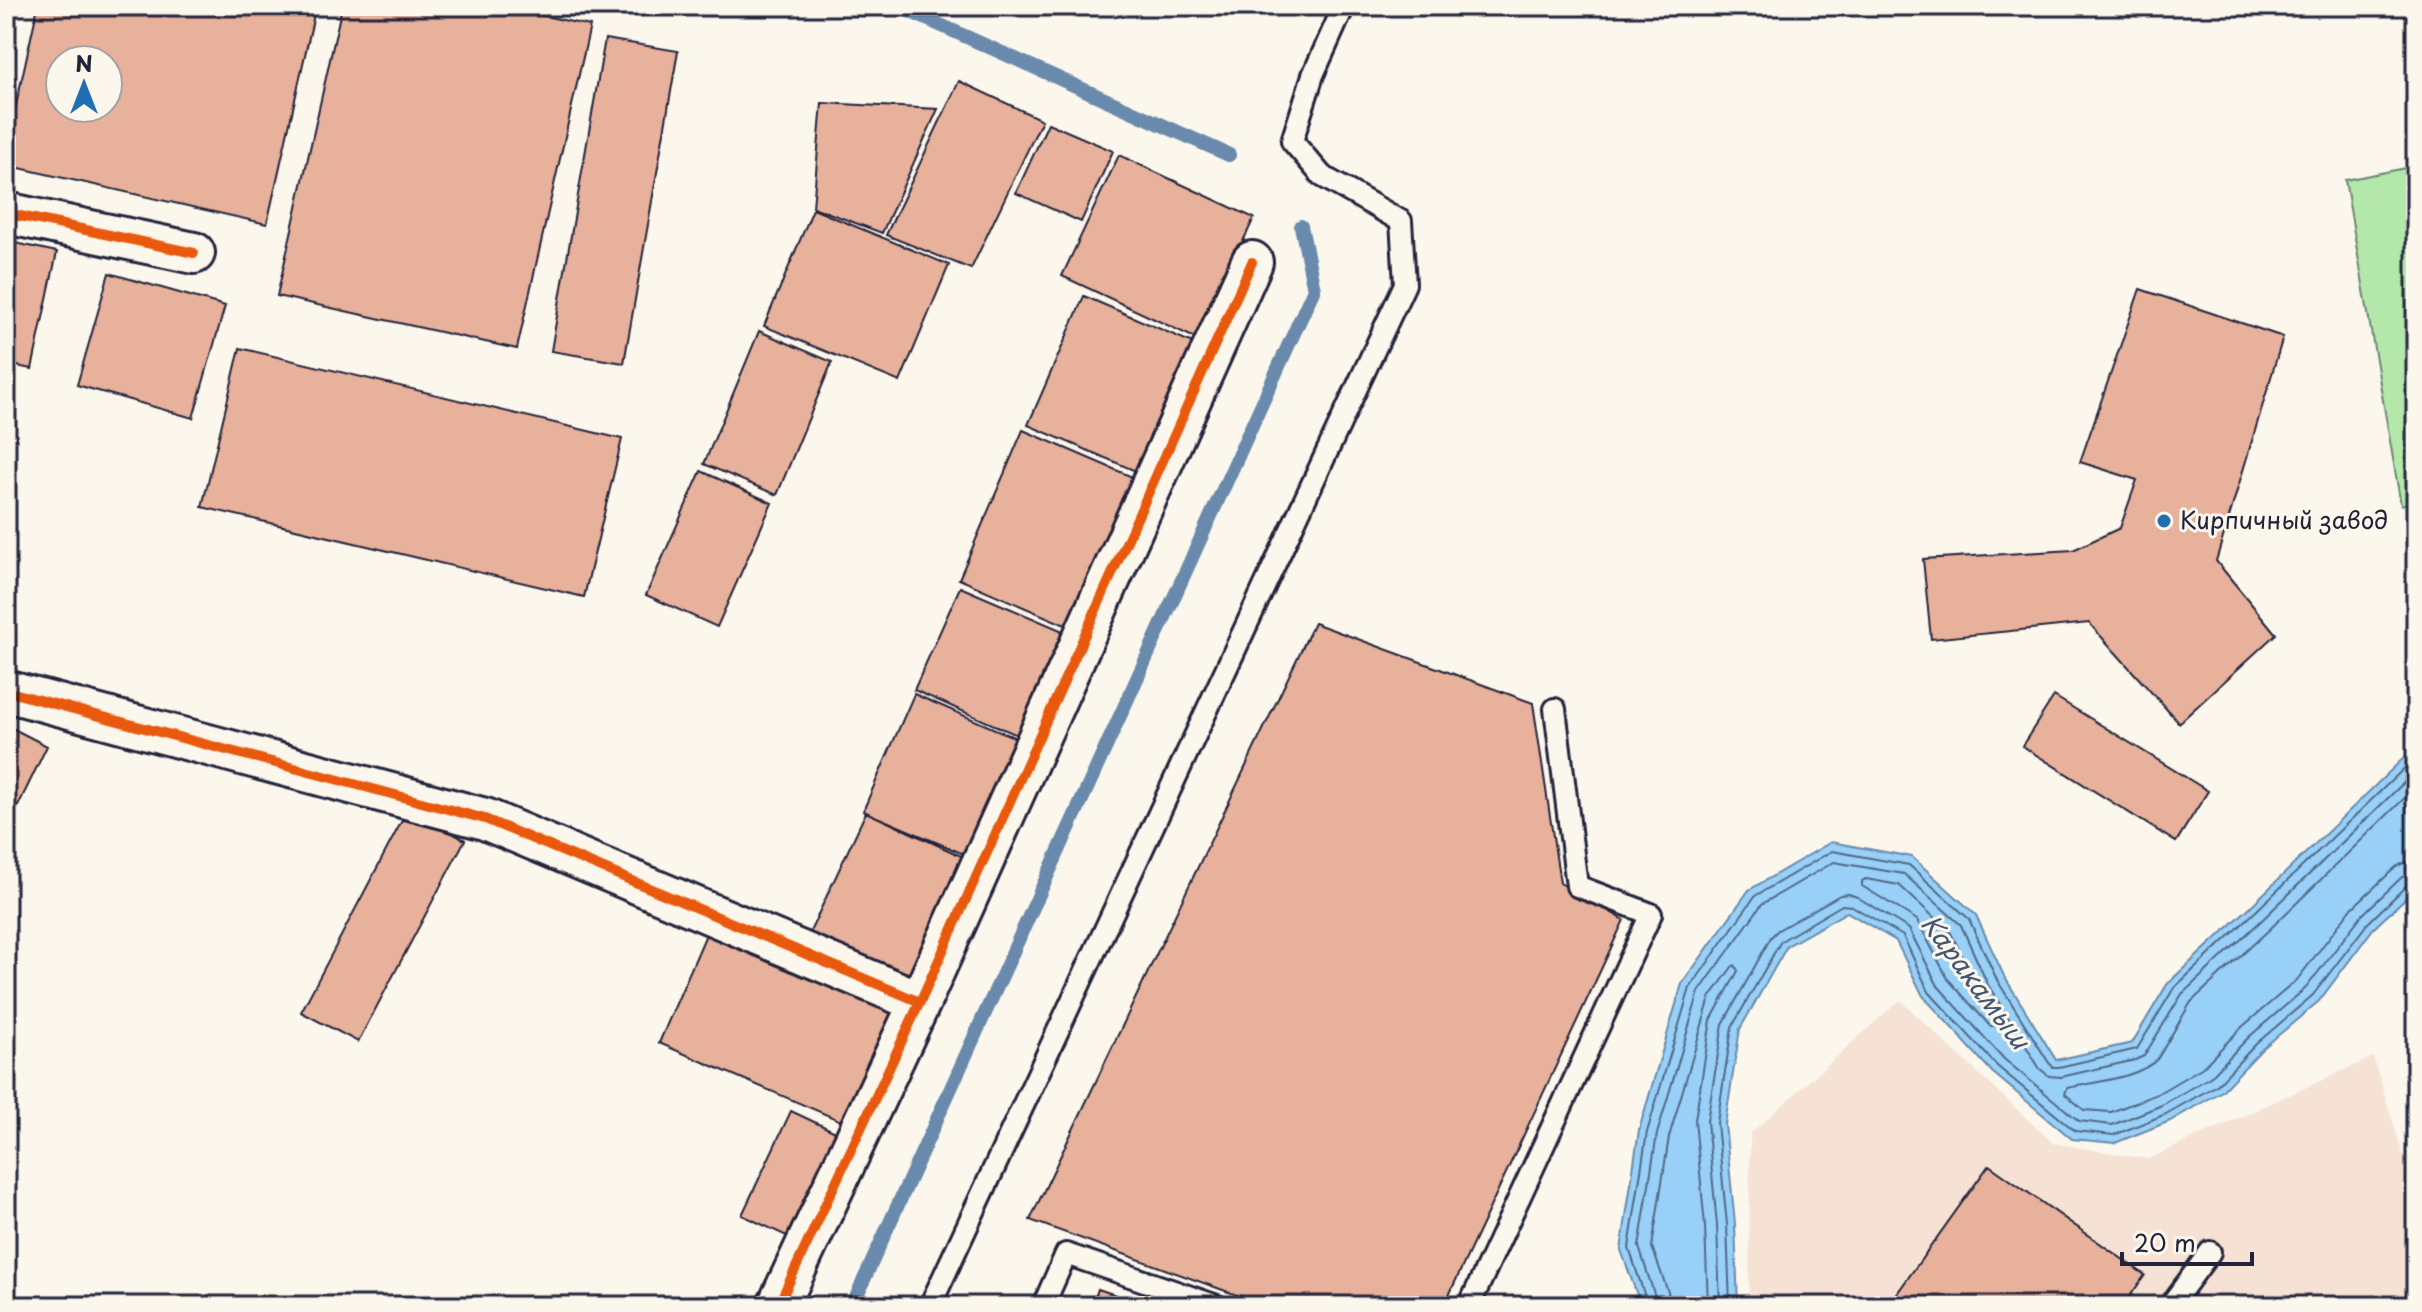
<svg xmlns="http://www.w3.org/2000/svg" width="2422" height="1312" font-family="'Playpen Sans',sans-serif">
<rect width="100%" height="100%" fill="#fbf7ec"/>
<filter id="ink" filterUnits="userSpaceOnUse"><feTurbulence type="fractalNoise" baseFrequency=".0125" numOctaves="2"/><feDisplacementMap in="SourceGraphic" scale="16" xChannelSelector="R" yChannelSelector="G"/><feConvolveMatrix kernelMatrix="1 2 1 2 8 2 1 2 1" color-interpolation-filters="sRGB"/></filter>
<g filter="url(#ink)">
<path fill="#f5e2d4" d="M 1900,1000 L 2053,1143 L 2148,1159 L 2373,1057 L 2416,1197 L 2416,1306 L 1749,1306 L 1750,1134 Z"/>
<path fill="#b3e8aa" stroke="#6a8572" stroke-width="2" d="M 2416,166 L 2416,501 L 2401,505 L 2345,180 Z"/>
<path fill="#98d0f7" stroke="#698aac" stroke-width="2" d="M 2416,746 L 2416,888 L 2373,929 L 2319,1001 L 2262,1049 L 2222,1091 L 2170,1121 L 2115,1143 L 2072,1139 L 1992,1072 L 1923,996 L 1896,941 L 1847,912 L 1787,946 L 1740,1029 L 1725,1124 L 1735,1224 L 1738,1306 L 1641,1306 L 1621,1250 L 1639,1130 L 1682,984 L 1749,890 L 1831,842 L 1912,857 L 1976,915 L 2004,976 L 2056,1060 L 2132,1043 L 2168,983 L 2250,907 Z"/>
<g fill="none" stroke-linecap="round" stroke-linejoin="round">
<path stroke="#516886" stroke-width="2" d="M 2416,787 L 2271,928 L 2191,1002 L 2158,1058 C 2141,1078 2093,1082 2067,1088 L 2065,1094 L 2084,1110 L 2111,1112 L 2157,1094 L 2203,1067 L 2242,1027 L 2297,980 L 2350,910 L 2396,867 L 2404,863 L 2416,861
M 1866,879 L 1899,885 L 1951,933 L 1978,990 L 1997,1021 L 1996,1026 L 1990,1026 L 1948,979 L 1917,920 L 1862,886 L 1862,881 Z
M 1648,1306 L 1629,1248 L 1647,1132 L 1690,988 L 1755,896 L 1832,851 L 1909,865 L 1969,919 L 1997,980 L 2049,1063 L 2053,1067 L 2059,1067 L 2137,1049 L 2174,988 L 2255,912 L 2416,757
M 1658,1306 L 1639,1247 L 1657,1134 L 1699,992 L 1762,904 L 1834,862 L 1904,874 L 1961,925 L 1988,985 L 2040,1069 L 2049,1076 L 2061,1077 L 2135,1060 L 2144,1056 L 2182,994 L 2262,920 L 2416,771
M 1670,1306 L 1669,1295 L 1652,1247 L 1669,1137 L 1710,998 L 1732,967 L 1735,965 L 1738,971 L 1711,1020 L 1695,1120 L 1705,1226 L 1708,1306
M 1720,1306 L 1717,1225 L 1707,1121 L 1723,1024 L 1771,937 L 1778,930 L 1840,895 L 1849,894 L 1857,897 L 1909,929 L 1938,986 L 2004,1059 L 2079,1121 L 2112,1125 L 2162,1105 L 2210,1077 L 2250,1036 L 2306,988 L 2361,916 L 2402,877 L 2416,873
M 1730,1306 L 1727,1225 L 1717,1123 L 1732,1027 L 1781,941 L 1842,905 L 1852,906 L 1903,936 L 1929,992 L 1997,1066 L 2075,1131 L 2114,1135 L 2166,1114 L 2217,1085 L 2257,1043 L 2313,995 L 2367,924 L 2407,885 L 2416,883"/>
<path stroke="#698aac" stroke-width="14" d="M 898,6 L 1229,155
M 852,1306 L 1314,289 L 1301,226"/>
</g>
<path fill="#e7b19c" stroke="#22223b" stroke-width="2" fill-rule="evenodd" d="M 38,6 L 316,6 L 267,224 L 6,165 L 6,150 ZM 60,60 L 108,60 L 108,108 L 60,108 Z
M 342,6 L 500,6 L 590,26 L 517,349 L 277,296 Z
M 605,39 L 678,51 L 624,363 L 551,351 Z
M 959,81 L 1042,120 L 971,269 L 886,235 Z
M 822,103 L 938,109 L 882,233 L 813,207 Z
M 1048,123 L 1113,151 L 1081,222 L 1016,193 Z
M 1119,155 L 1254,218 L 1197,339 L 1062,276 Z
M 813,209 L 949,265 L 900,382 L 764,326 Z
M 6,241 L 57,252 L 32,369 L 6,364 Z
M 109,273 L 225,306 L 193,418 L 77,385 Z
M 2140,289 L 2283,337 L 2216,561 L 2276,634 L 2179,723 L 2089,623 L 1931,639 L 1923,559 L 2073,550 L 2120,528 L 2137,480 L 2080,462 Z
M 1084,296 L 1195,344 L 1138,472 L 1028,425 Z
M 759,331 L 832,362 L 777,495 L 704,464 Z
M 240,348 L 622,439 L 584,597 L 202,507 Z
M 1023,430 L 1137,479 L 1072,628 L 959,579 Z
M 701,471 L 772,503 L 717,627 L 646,595 Z
M 960,587 L 1070,634 L 1024,738 L 914,690 Z
M 1314,623 L 1533,703 L 1560,883 L 1624,920 L 1444,1306 L 1267,1306 L 1030,1220 Z
M 914,694 L 1023,741 L 973,858 L 863,811 Z
M 2054,696 L 2208,791 L 2176,842 L 2022,746 Z
M 6,725 L 47,746 L 6,831 Z
M 408,809 L 465,840 L 358,1042 L 301,1012 Z
M 866,812 L 972,861 L 913,984 L 808,936 Z
M 707,932 L 896,1014 L 848,1124 L 659,1043 Z
M 791,1111 L 844,1136 L 795,1240 L 742,1215 Z
M 1989,1165 L 2145,1275 L 2123,1306 L 1888,1306 Z
M 1098,1289 L 1148,1306 L 1092,1306 Z"/>
<g fill="none" stroke-linecap="round" stroke-linejoin="round">
<defs>
<path id="service" d="M 930,1306 L 1405,284 L 1401,221 L 1322,176 L 1292,141 L 1313,75 L 1344,6
M 1043,1306 L 1066,1254 L 1217,1306
M 1469,1306 L 1651,914 L 1577,886 L 1555,709
M 2170,1306 L 2210,1252"/>
<path id="minor" d="M 6,213 L 194,253
M 6,691 L 485,819 L 920,1002
M 778,1306 L 920,1002 L 1252,262"/>
</defs>
<use href="#service" stroke="#22223b" stroke-width="26"/>
<use href="#minor" stroke="#22223b" stroke-width="46"/>
<use href="#service" stroke="#fbf7ec" stroke-width="20"/>
<use href="#minor" stroke="#fbf7ec" stroke-width="40"/>
<defs>
<path id="cycleway" d="M 6,213 L 194,253
M 6,691 L 485,819 L 920,1002
M 778,1306 L 920,1002 L 1252,262"/>
</defs>
<use href="#cycleway" stroke="#fbf7ec" stroke-width="15"/>
<use href="#cycleway" stroke="#e8590c" stroke-width="10"/>
</g>
</g>
<circle fill="#1f6fb2" stroke="#fbf7ec" stroke-width="3" cx="2164" cy="521" r="8"/>
<g text-anchor="middle" stroke-width="6" stroke-linejoin="round" paint-order="stroke">
<g font-size="24" fill="#22223b" stroke="#fbf7ec" text-anchor="start">
<text x="2180" y="529">Кирпичный завод</text>
</g>
<g font-size="26" font-style="italic" fill="#455673" stroke="#fbf7ec">
<text transform="translate(1975 982) rotate(53)" y="9">Каракамыш</text>
</g>
</g>
<rect width="2422" height="1312" fill="none" stroke="#fbf7ec" stroke-width="32"/>
<rect x="16" y="16" width="2390" height="1280" fill="none" stroke="#22223b" stroke-width="3" filter="url(#ink)"/>
<g transform="translate(84 84)"><circle r="38" fill="#fbf7ec" stroke="#a4a2a5" stroke-width="2"/>
<path d="M0-6L14 30L0 20L-14 30Z" fill="#1f6fb2"/>
<text y="-12" font-size="22" font-weight="bold" text-anchor="middle" fill="#22223b">N</text>
</g>
<path d="M2122 1252v12h130v-12" fill="none" stroke="#22223b" stroke-width="4"/>
<text x="2134" y="1252" font-size="24" fill="#22223b" stroke="#fbf7ec" stroke-width="6" paint-order="stroke">20 m</text>
</svg>
